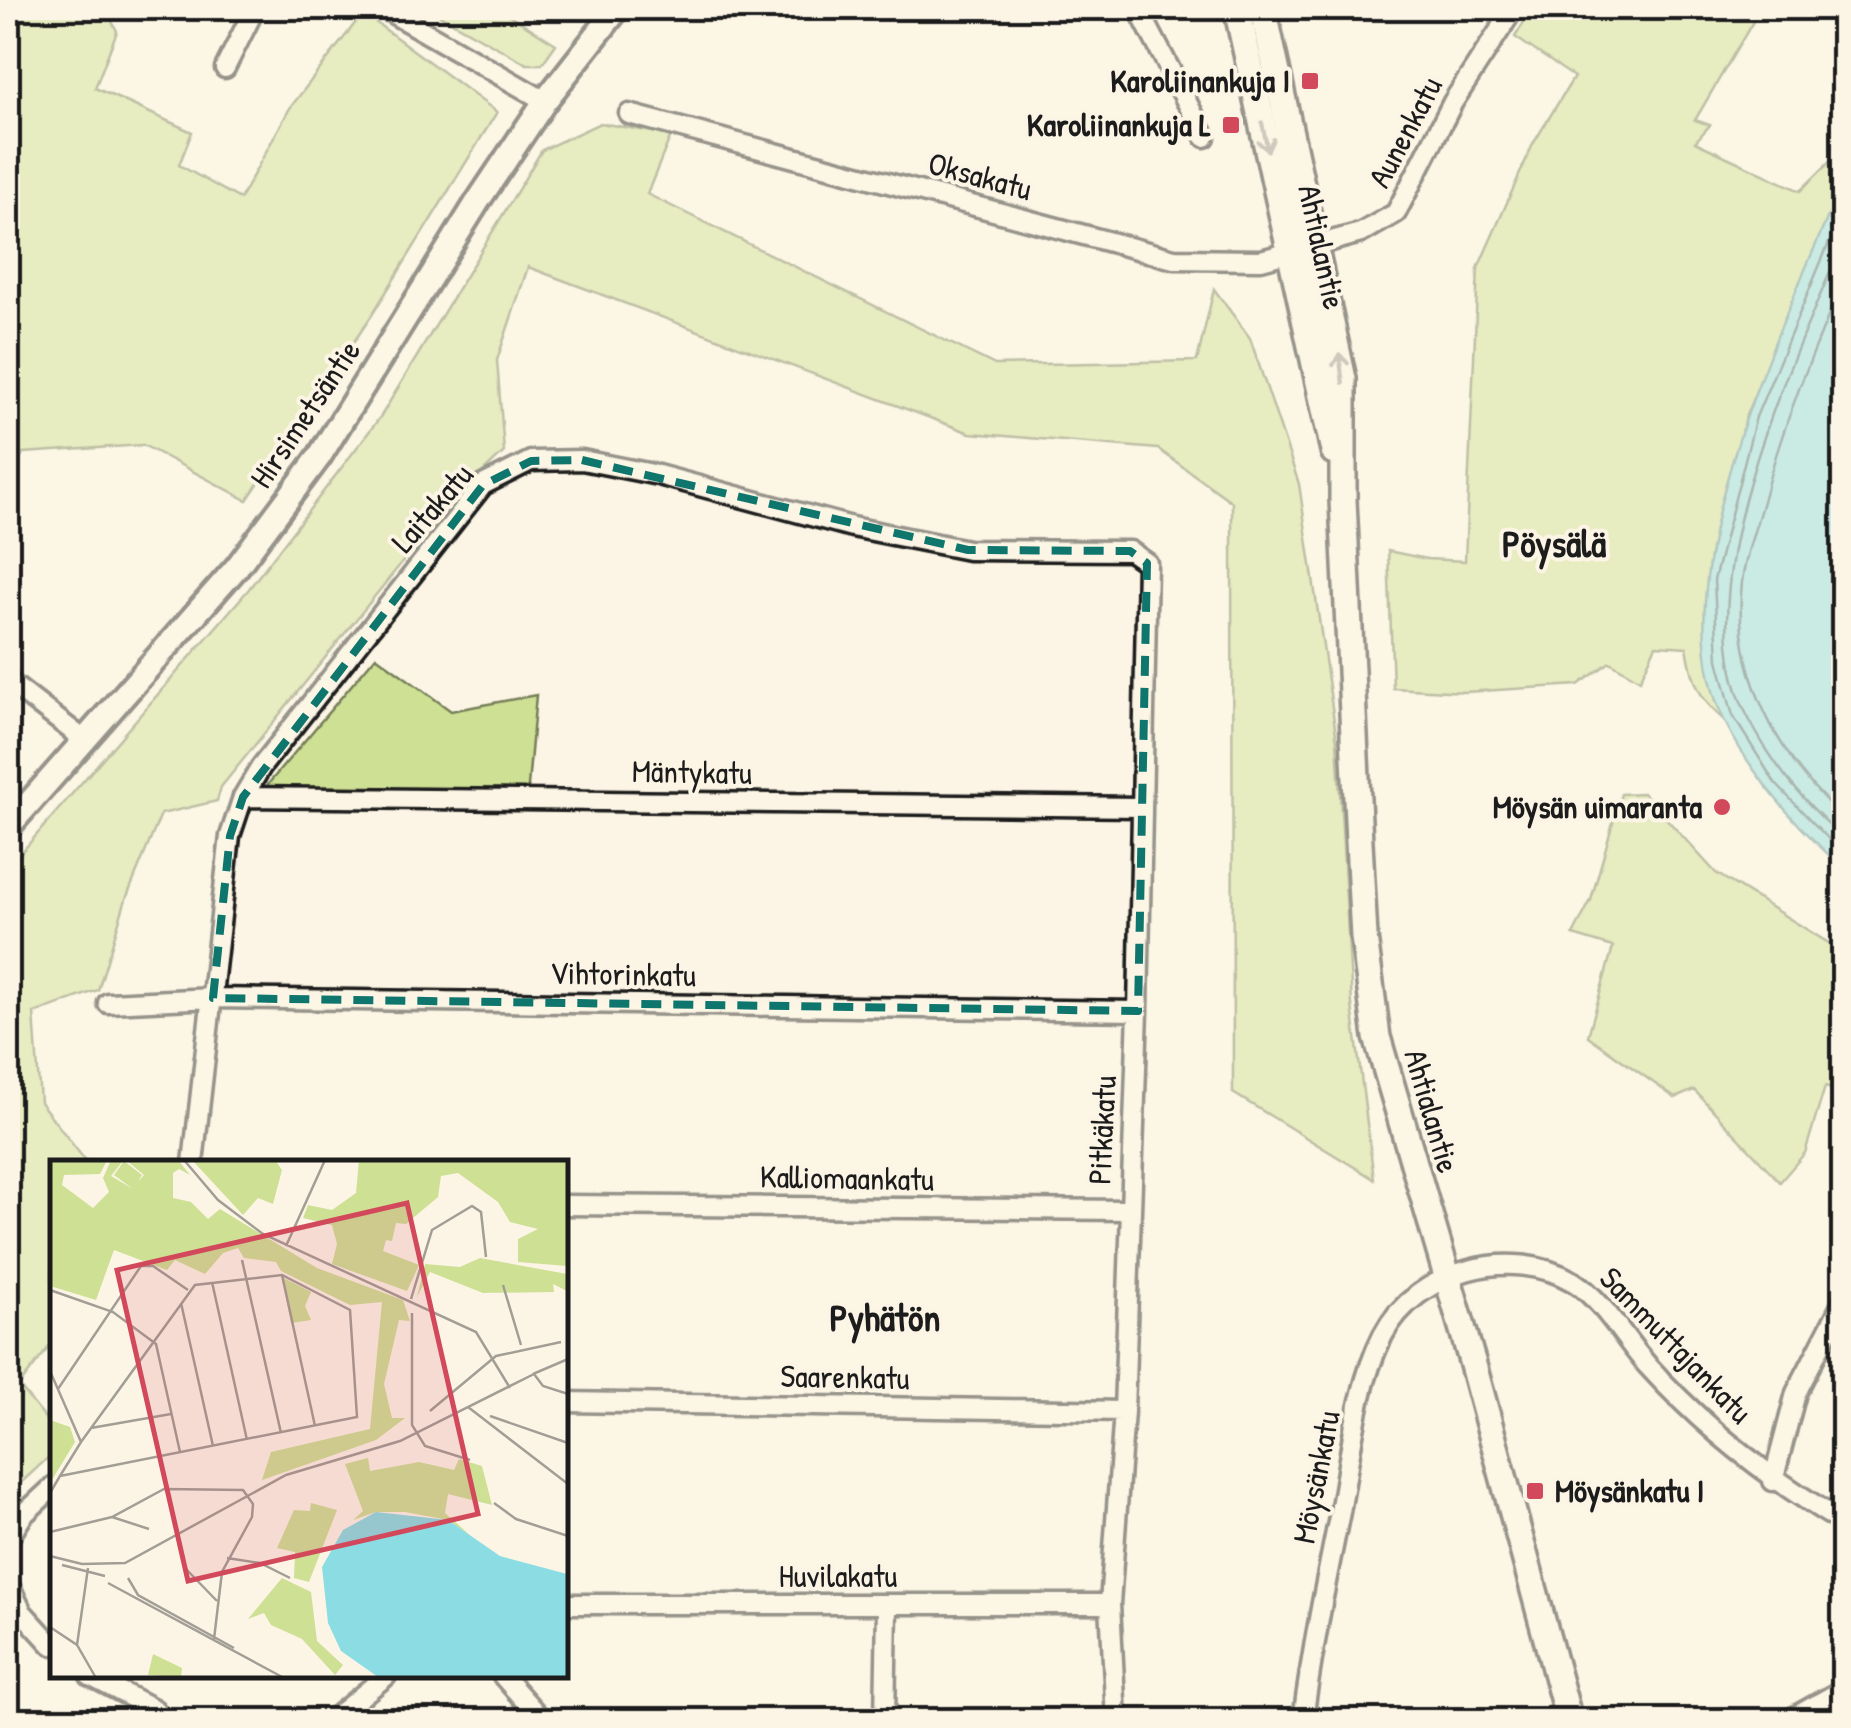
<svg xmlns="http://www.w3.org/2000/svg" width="1851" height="1728" font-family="'Patrick Hand',sans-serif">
<rect width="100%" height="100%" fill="#fcf5e5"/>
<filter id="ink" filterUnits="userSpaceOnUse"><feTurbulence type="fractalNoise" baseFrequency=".01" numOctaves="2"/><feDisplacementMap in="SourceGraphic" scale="20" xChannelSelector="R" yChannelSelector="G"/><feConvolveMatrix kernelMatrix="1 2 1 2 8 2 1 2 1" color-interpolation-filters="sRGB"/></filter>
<g filter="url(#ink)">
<path fill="#cee094" stroke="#757e58" stroke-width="2.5" d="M 8,8 L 105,8 L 117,31 L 95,88 L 192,132 L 179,165 L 240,199 L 290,108 L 363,13 L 497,112 L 372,315 L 247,500 L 143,445 L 23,453 L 8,484 Z
M 427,8 L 498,8 L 556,44 L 542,64 L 527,64 Z
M 1533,8 L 1761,8 L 1695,120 L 1710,125 L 1695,142 L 1800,191 L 1843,149 L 1843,181 L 1746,415 L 1708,661 L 1723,719 C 1698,698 1692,679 1687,647 L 1656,645 L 1640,680 L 1610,662 L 1578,685 L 1465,692 L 1393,688 L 1388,551 L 1427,559 L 1465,561 L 1478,268 L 1533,144 L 1574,77 L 1515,37 Z
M 600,123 L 671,135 L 647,194 L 995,365 L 1197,361 L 1214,289 L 1250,338 L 1299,484 L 1337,741 L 1352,1005 L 1374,1179 L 1233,1093 L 1232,502 L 1158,449 L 970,433 L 528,267 L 497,360 L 504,452 L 449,504 L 221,787 L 217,801 L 161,814 L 126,899 L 98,990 L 34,1013 L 40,1102 L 87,1163 L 52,1163 L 52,1343 L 19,1386 L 52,1427 L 52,1454 L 8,1495 L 8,868 L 248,590 L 381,416 L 542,150 Z
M 376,656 L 451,711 L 536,695 L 526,809 L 253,802 Z
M 1643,793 L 1716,873 L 1843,952 L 1843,1092 L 1825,1087 L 1805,1153 L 1780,1182 L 1694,1090 L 1675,1098 L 1588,1036 L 1613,947 L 1573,935 L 1591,900 L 1621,794 Z"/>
<path fill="#8cdde3" stroke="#5f9093" stroke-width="2.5" d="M 1843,181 L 1843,868 C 1796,826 1754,779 1725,722 C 1653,580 1787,317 1843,181 Z"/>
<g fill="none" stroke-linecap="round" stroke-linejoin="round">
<path stroke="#49696c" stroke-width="2.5" d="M 1844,207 L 1756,417 L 1714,580 L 1718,660 L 1733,716 L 1775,783 L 1844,855
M 1844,240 C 1793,360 1683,586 1746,713 C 1769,760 1804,803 1844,838
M 1844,279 C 1813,352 1783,423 1763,501 C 1756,527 1745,555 1742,582 C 1732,673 1778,758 1844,818"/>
<defs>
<path id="minor" d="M 383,8 L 545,101
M 1138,8 L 1205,137
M 225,68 L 255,8
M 629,114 L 1174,259 L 1261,260 L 1361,233 L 1396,213 L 1453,102 L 1514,8
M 8,681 L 83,739
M 243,797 L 1141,807
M 108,1003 L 213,998 L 1138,1011
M 193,1163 L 230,836 L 243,797 L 261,767 L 483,485 L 531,461 L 582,460 L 658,475 L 852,527 L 968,550 L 1130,551 L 1147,563 L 1138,1011 L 1124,1411 L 1110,1604 L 1116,1720
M 565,1205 L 1129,1210
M 565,1402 L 1124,1411
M 1773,1481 L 1796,1393 L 1844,1300
M 8,1539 L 23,1515 L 52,1488
M 8,1583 L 22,1612 L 52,1645
M 565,1604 L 1110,1604
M 90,1676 L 154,1709 L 163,1720
M 503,1676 L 542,1720
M 332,1720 L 386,1676
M 885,1720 L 887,1607
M 1303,1720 C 1312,1650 1326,1581 1340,1512 C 1351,1454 1356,1388 1383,1335 C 1417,1270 1512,1245 1574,1282 C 1604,1301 1625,1341 1649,1367 C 1706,1430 1771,1480 1844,1523
M 1789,1720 L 1844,1689"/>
<path id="tertiary" d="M 8,827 L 237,567 L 319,457 L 478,201 L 545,101 L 618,8"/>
<path id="secondary" d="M 1237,8 L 1334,451
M 1263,8 L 1343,379 L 1343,500 L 1359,842 L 1364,937 L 1377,1037 L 1472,1361 L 1569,1720"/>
</defs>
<use href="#minor" stroke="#1c1c1c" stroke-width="25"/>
<use href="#tertiary" stroke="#1c1c1c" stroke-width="30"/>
<use href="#secondary" stroke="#1c1c1c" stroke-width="32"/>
<use href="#minor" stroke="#fcf5e5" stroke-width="18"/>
<use href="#tertiary" stroke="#fcf5e5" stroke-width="22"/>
<use href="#secondary" stroke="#fcf5e5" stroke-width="25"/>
</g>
<defs><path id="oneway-shaft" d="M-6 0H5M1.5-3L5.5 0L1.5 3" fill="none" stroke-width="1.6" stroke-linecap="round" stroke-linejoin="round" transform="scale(2.5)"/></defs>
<g stroke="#97938b">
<use href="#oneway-shaft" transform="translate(1265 137) rotate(78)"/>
<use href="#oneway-shaft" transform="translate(1341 368) rotate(-97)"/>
</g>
</g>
<path d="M0 0H1851V1728H0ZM 582,460 L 968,550 L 1130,551 L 1147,563 L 1138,1011 L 213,998 L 230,836 L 243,797 L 483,485 L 531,461 Z" fill="#fcf5e5" fill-opacity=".55" fill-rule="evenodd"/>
<path fill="none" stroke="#0f766e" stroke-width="8" stroke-dasharray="20 12" stroke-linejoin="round" d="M 582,460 L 968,550 L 1130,551 L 1147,563 L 1138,1011 L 213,998 L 230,836 L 243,797 L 483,485 L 531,461 Z"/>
<g fill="#d1495b" stroke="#fcf5e5" stroke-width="4">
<rect x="1300" y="71" width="20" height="20" rx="5"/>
<rect x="1221" y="115" width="20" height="20" rx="5"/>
<circle cx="1722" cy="807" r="10"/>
<rect x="1525" y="1481" width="20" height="20" rx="5"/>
</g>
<g text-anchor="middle" stroke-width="8" stroke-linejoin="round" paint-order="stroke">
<g font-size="32" font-weight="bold" fill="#1c1c1c" stroke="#fcf5e5" text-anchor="end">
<text x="1290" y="92">Karoliinankuja I</text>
<text x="1211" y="136">Karoliinankuja L</text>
<text x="1702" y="818">Möysän uimaranta</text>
<text x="1555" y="1502" text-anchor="start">Möysänkatu I</text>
</g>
<g font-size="32" fill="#1c1c1c" stroke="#fcf5e5">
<text transform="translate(1405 132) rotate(-62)" y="11">Aunenkatu</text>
<text transform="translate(980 176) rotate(15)" y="11">Oksakatu</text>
<text transform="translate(1322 247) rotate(78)" y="11">Ahtialantie</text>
<text transform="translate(305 414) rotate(-56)" y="11">Hirsimetsäntie</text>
<text transform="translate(432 508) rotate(-49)" y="11">Laitakatu</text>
<text transform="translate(692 772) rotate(1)" y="11">Mäntykatu</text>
<text transform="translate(623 974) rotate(1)" y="11">Vihtorinkatu</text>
<text transform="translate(1432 1111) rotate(74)" y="11">Ahtialantie</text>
<text transform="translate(1102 1130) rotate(-87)" y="11">Pitkäkatu</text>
<text transform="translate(847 1178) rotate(1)" y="11">Kalliomaankatu</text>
<text transform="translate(1676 1345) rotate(46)" y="11">Sammuttajankatu</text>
<text transform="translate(845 1377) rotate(1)" y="11">Saarenkatu</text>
<text transform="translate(1316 1477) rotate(-79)" y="11">Möysänkatu</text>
<text x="838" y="1587">Huvilakatu</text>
</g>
<g font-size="38" font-weight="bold" fill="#1c1c1c" stroke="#fcf5e5">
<text x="1554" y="557">Pöysälä</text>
<text x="885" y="1331">Pyhätön</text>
</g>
</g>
<g transform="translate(50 1160)">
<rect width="518" height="518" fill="#fcf5e5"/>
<path d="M 0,0 L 57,0 L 50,14 L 14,15 L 12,25 L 43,48 L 59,32 L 53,18 L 61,0 L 72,2 L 61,16 L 83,29 L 64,15 L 74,1 L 92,15 L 88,22 L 94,15 L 76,0 L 128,0 L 140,15 L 129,9 L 123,13 L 123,38 L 141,42 L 158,59 L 170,49 L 267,108 L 353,140 L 360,161 L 349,160 L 334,224 L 342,258 L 355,258 L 326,280 L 212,320 L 221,292 L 320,269 L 332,142 L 300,145 L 231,111 L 226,102 L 194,98 L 188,88 L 173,93 L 155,114 L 125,100 L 117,110 L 64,90 L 46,140 L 0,126 ZM 142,0 L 225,0 L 232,10 L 223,44 L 208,38 L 193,55 ZM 309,0 L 517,0 L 517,106 L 468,102 L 468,79 L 488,69 L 460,62 L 448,42 L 408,13 L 391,16 L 388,37 L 356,64 L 346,63 L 342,81 L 336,80 L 333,91 L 369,105 L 357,131 L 282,104 L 287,84 L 282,65 L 253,58 L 258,45 L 282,50 L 306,33 ZM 430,98 L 517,114 L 517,131 L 503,124 L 504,132 L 433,133 L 380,112 L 367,137 L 375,104 L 410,107 ZM 232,117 L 261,132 L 255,146 L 261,160 L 241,163 ZM 0,260 L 20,267 L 25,282 L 0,323 ZM 318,298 L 320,311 L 369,302 L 404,310 L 409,299 L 432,306 L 442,345 L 398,334 L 395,353 L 421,376 L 398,360 L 355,352 L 326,352 L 303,360 L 313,351 L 295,304 ZM 261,343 L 287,350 L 259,422 L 244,418 L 245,392 L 227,388 L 244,350 L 260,351 ZM 232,418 L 261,432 L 267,481 L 293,505 L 285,515 L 252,479 L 221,465 L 214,453 L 198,459 ZM 103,494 L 132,508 L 131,517 L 98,515 Z" fill="#cee094"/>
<path d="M 326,352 L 398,360 L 450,396 L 517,414 L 517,517 L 328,517 L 291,491 L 278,463 L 272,407 L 293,370 Z" fill="#8cdde3"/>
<path fill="none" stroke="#a29e95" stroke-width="2.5" d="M 134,0 L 168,40 L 213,74 L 426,172 L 460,228M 236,86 L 275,0M 192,100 L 231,273M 232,115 L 265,266M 162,122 L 197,280M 453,125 L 471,185M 0,130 L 63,152 L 106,184 L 130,292M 361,139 L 382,70 L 422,46 L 431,52 L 436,97M 131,143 L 163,286M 362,153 L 362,265 L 375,286 L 420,300M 0,211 L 31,282M 483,214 L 518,199M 484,214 L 493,226 L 518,234M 8,229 L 91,106 L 103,106 L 138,130M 418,247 L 518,324M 380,251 L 446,196 L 511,182M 440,256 L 518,283M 41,268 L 121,254M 0,333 L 10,316 L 31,282 L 145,125 L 232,115 L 300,150 L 307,257 L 10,316M 444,343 L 466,359 L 518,376M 62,357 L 99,369M 0,372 L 62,357 L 114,329 L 193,330 L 203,344 L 202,357 L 172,412 L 164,479M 0,396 L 32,404 L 75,403 L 236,315 L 350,281 L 484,214M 177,398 L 210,403 L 240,418M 12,405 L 55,416M 135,408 L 167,441M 78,418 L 88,435 L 184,488M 58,423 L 234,518M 0,467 L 27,485 L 46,518M 27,485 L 38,408"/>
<path fill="#d1495b" fill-opacity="0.15" stroke="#d1495b" stroke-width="5" d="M 357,43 L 428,354 L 138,421 L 67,110 Z"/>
<rect width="518" height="518" fill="none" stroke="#1c1c1c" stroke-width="5"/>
</g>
<rect width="1851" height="1728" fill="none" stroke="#fcf5e5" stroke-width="40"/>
<rect x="20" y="20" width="1811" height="1688" fill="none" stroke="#1c1c1c" stroke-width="4" filter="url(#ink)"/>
</svg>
